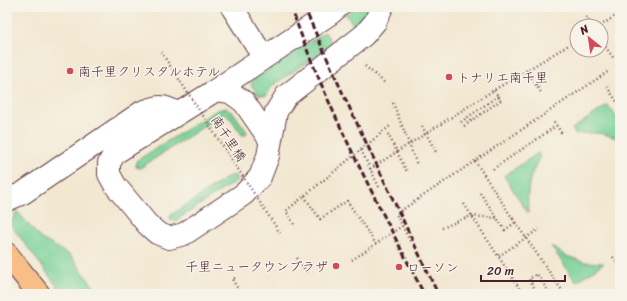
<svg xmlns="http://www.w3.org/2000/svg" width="627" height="301" font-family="Sriracha,'Klee One',sans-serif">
<rect width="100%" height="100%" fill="#f7f3e8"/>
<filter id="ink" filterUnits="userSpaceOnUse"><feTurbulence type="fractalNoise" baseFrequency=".025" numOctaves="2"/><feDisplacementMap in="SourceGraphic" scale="8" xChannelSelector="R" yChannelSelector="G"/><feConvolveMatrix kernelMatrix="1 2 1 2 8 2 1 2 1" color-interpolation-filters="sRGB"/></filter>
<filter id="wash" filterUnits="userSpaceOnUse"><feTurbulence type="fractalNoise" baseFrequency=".012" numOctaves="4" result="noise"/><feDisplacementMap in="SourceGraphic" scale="16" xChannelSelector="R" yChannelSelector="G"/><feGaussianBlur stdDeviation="0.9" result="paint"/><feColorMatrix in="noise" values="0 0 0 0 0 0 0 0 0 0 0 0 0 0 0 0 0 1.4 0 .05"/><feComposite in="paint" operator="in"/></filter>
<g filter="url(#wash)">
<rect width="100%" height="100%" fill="#f2e8d2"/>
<path fill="#79d197" stroke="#627861" d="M 354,7 L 369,7 L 366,13 L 355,27 L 346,15 Z
M 325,32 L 333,45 L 273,85 L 266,96 L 259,95 L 251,85 L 254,79 Z
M 608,105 L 620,122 L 620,140 C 605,132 591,132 575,134 L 572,129 Z
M 226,108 L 233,112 L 247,132 L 246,135 L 242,135 L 231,119 L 226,115 L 220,116 L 140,168 L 136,167 L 136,161 L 217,110 Z
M 538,153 L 540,157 C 528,178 527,189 528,213 L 504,176 Z
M 231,175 L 236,176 L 236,181 L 175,221 L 170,220 L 171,215 Z
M 17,211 L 40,238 L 71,256 L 99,294 L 63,294 L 10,224 Z
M 551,246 L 566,256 L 585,262 L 604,263 L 576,282 Z"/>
</g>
<g filter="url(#ink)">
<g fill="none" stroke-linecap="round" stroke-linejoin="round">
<defs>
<path id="minor" d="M 232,7 L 264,58
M 338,7 L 331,13 L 216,90 L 115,153 L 109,163 L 109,174 L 115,185 L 147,224 L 157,233 L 169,238 L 184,234 L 244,194 L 260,177 L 268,156 L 276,112 L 286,96 L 364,35 L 375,22 L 382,7
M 216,90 L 230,92 L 244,102 L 270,140
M 7,200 L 23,193 L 142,112 C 158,106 163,104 178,114"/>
<path id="major" d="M 7,254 L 39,294"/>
</defs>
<use href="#minor" stroke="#633d44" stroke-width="24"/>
<use href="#major" stroke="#633d44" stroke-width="24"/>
<path stroke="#633d44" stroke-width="2.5" stroke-dasharray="1 3" stroke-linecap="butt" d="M 586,17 L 592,26
M 600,26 L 620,13
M 601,40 L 614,59
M 365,66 L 386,84
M 527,71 L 542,94
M 607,87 L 620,106
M 393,103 L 406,136
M 461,122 L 498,96
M 554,122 L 563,135
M 422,126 L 436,152
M 464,126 L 501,100 L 494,90
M 361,150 L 380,189
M 475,161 L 513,219
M 370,169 L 494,90 L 577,40
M 493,169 L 556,126
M 480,193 L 505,230 L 516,222
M 304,196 L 320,219 L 347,201 L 376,244
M 464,204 L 523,294
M 294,224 L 286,211 L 390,126
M 442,228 L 471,216 L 497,218
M 410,241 L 396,214 L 609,71
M 499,256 L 539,229
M 613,257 L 620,267
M 297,258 L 307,273
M 352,260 L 402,226
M 235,278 L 232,279 L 241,294
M 538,294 L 529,279 L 537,274 L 550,294"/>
<use href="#minor" stroke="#fff" stroke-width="22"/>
<use href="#major" stroke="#f7be88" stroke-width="22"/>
<path stroke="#4a1f2b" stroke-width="3" stroke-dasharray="6 3" stroke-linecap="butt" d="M 291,7 C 326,107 376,200 424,294
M 304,7 L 344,96 L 438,294"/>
<path stroke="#633d44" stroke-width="2.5" stroke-dasharray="1 3" stroke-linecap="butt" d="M 161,52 L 280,233
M 388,134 L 407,172
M 406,136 L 417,165
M 513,219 L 563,292 L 559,294"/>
</g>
</g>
<g fill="#d1495b" stroke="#f7f3e8" stroke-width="1.5">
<circle cx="70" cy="71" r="4"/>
<circle cx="449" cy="77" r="4"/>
<circle cx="336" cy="266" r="4"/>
<circle cx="399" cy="267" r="4"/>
</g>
<g text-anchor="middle" stroke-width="3" stroke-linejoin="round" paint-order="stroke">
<g font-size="13" fill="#4a1f2b" stroke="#f7f3e8" text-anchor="start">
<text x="78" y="76">南千里クリスタルホテル</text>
<text x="457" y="82">トナリエ南千里</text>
<text x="328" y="271" text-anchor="end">千里ニュータウンプラザ</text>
<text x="407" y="272">ローソン</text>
</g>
<g font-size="13" fill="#4a1f2b" stroke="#f7f3e8">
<text transform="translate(229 138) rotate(57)" y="5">南千里橋</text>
</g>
</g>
<rect width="627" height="301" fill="none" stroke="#f7f3e8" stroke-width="24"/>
<g transform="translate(589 38) rotate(330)"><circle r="19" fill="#f7f3e8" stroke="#b29e9c"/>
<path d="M0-3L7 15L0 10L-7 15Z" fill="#d1495b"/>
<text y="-6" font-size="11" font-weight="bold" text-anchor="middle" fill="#4a1f2b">N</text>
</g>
<path d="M481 275v6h84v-6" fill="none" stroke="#4a1f2b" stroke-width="2"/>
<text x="487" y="275" font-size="12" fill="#4a1f2b" stroke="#f7f3e8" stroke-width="3" paint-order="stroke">20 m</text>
</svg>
